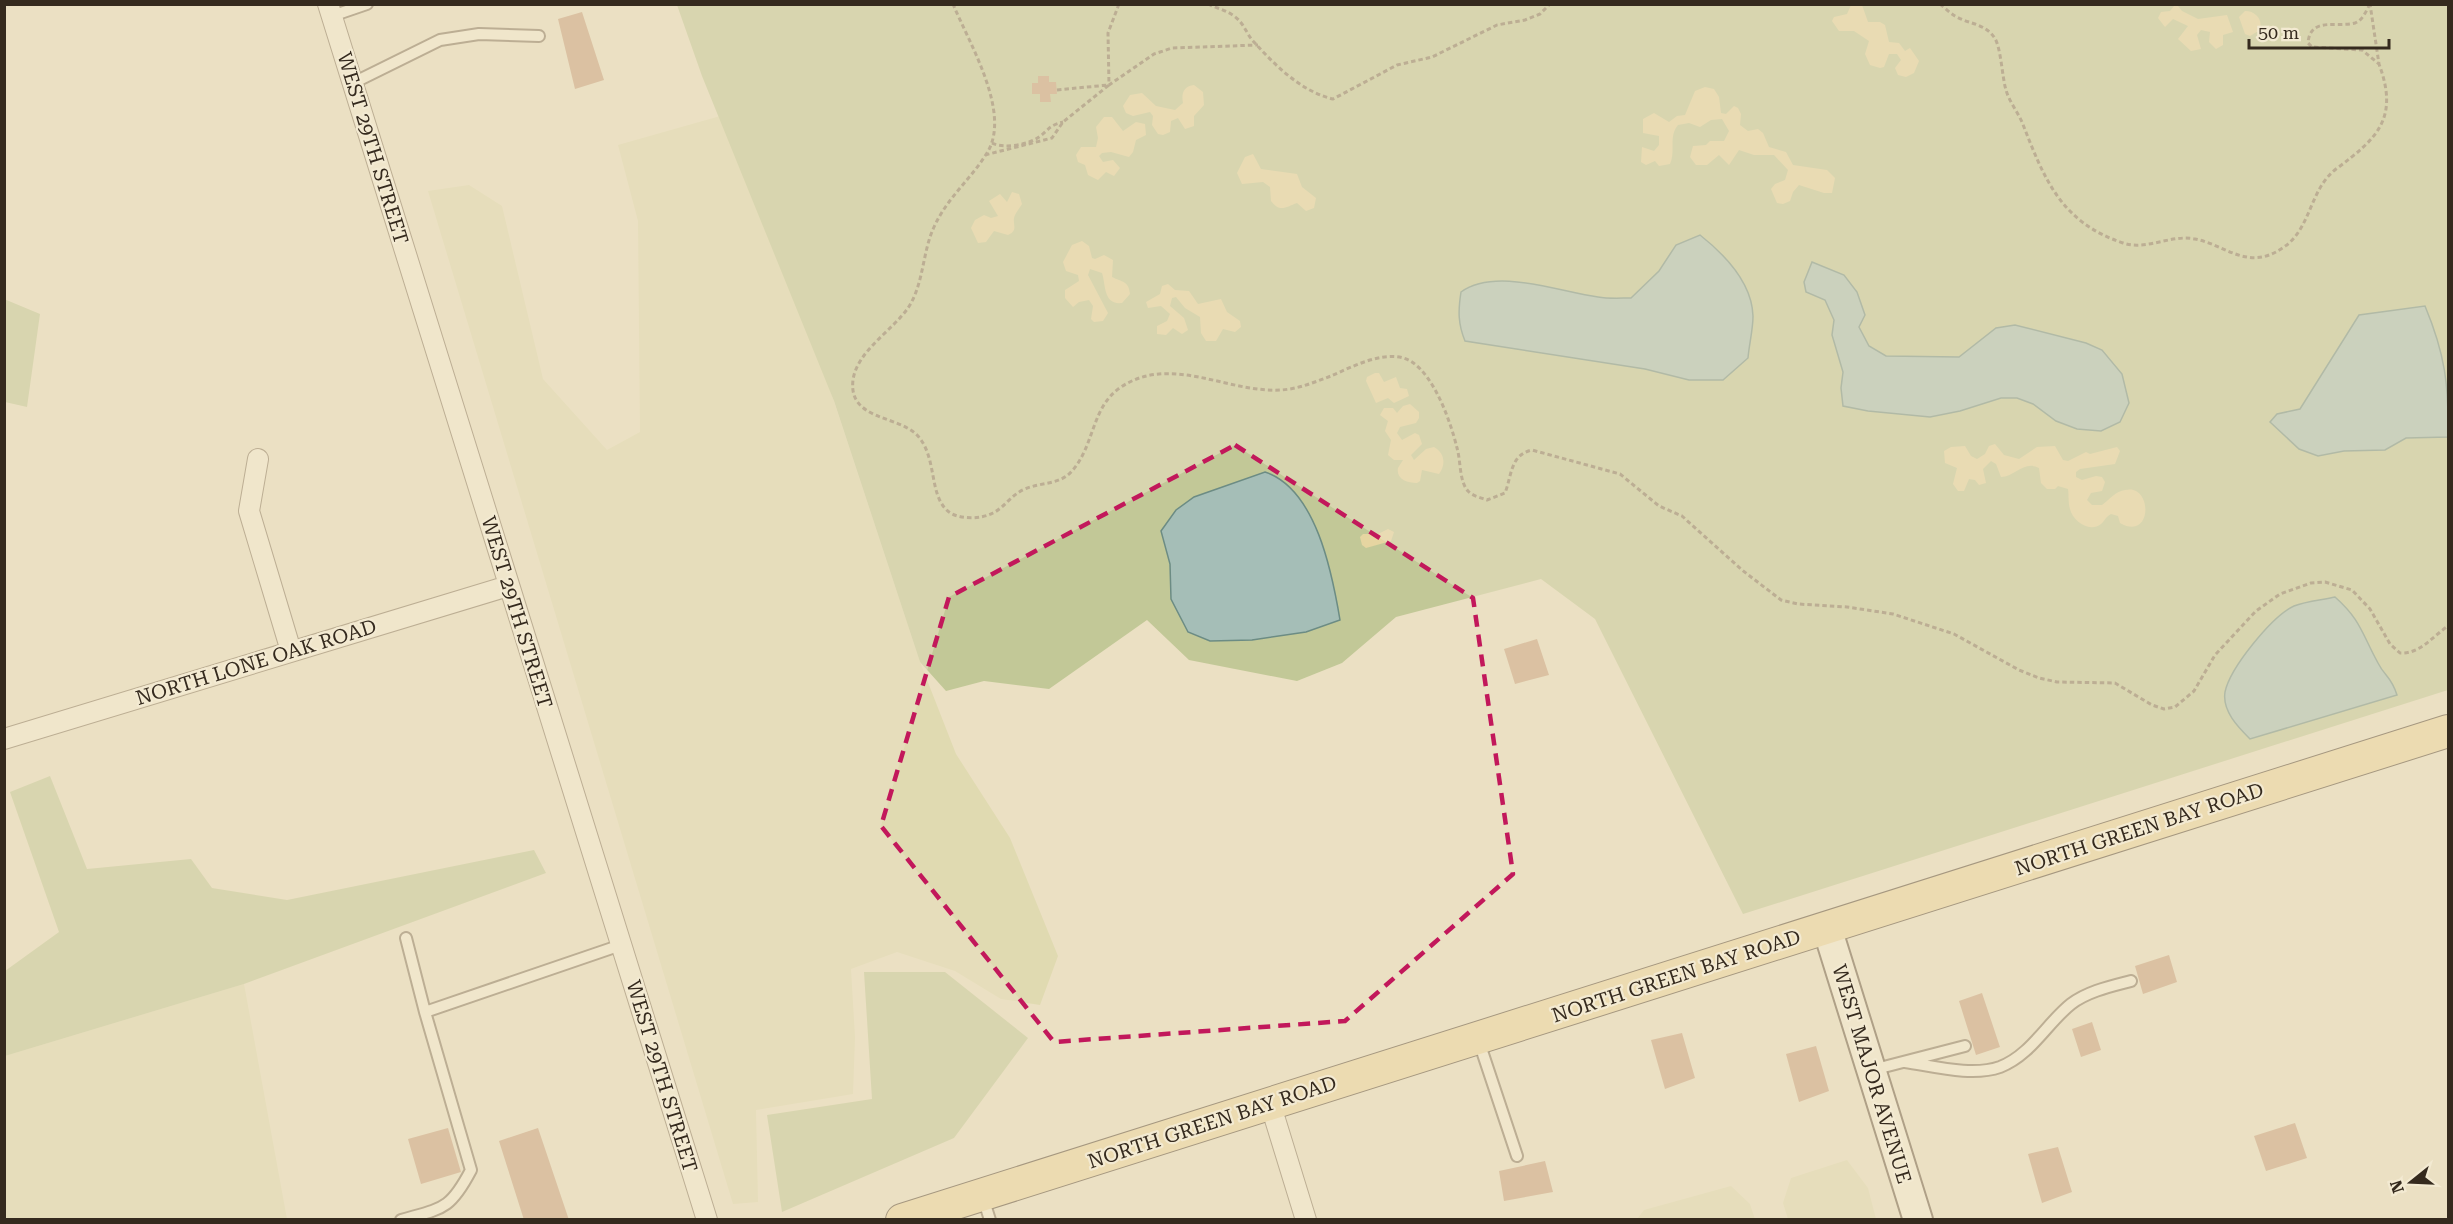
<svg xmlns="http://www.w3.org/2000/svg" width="2453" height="1224" font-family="'Roboto Serif',serif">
<rect width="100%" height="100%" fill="#ebe0c3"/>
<path fill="#e0dab1" d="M 738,111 L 920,662 L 956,754 L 1010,838 L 1058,956 L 1040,1005 L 1001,999 L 955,971 L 897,952 L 851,969 L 855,1037 L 853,1094 L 756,1110 L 758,1202 L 733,1204 L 428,191 L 469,185 L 502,206 L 543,379 L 607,450 L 640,432 L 638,221 L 618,145 Z
M 244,984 L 287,1219 L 5,1220 L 5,1056 Z
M 1847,1160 L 1868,1188 L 1876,1219 L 1788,1219 L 1783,1203 L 1791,1178 Z
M 1731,1186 L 1750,1204 L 1755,1219 L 1637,1219 L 1644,1210 Z"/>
<path fill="#c2c897" d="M 677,5 L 2448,5 L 2448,690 L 1743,914 L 1595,619 L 1541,579 L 1396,617 L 1342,663 L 1297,681 L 1189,660 L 1147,620 L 1049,689 L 984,681 L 946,691 L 920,662 L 834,401 L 702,76 Z
M 4,299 L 40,314 L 27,407 L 5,402 Z
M 50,776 L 87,869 L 191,859 L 212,888 L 287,900 L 534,850 L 546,873 L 244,984 L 5,1056 L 5,971 L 59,932 L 10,792 Z
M 864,972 L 945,972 L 1028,1038 L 954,1138 L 782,1212 L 767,1115 L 872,1099 Z"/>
<path fill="#e6d5a1" d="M 1851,5 L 1862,5 L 1868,22 L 1880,22 L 1885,25 L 1889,42 L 1899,43 L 1905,51 L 1910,48 L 1919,61 L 1914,73 L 1906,77 L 1898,75 L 1895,68 L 1901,60 L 1897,54 L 1889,54 L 1884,67 L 1880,68 L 1870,65 L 1865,54 L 1869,41 L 1854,31 L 1839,31 L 1832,21 L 1834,17 L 1847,14 Z
M 2174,6 L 2178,6 L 2182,11 L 2198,19 L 2227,15 L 2233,32 L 2223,35 L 2223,45 L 2216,49 L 2209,42 L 2210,32 L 2201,30 L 2197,35 L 2201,49 L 2191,51 L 2178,39 L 2188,26 L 2173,19 L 2165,27 L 2158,18 L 2161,12 L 2170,11 Z
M 2245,11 C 2256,11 2263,20 2260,30 L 2250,36 L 2245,34 L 2239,17 Z
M 1194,85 L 1203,92 L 1204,105 L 1194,116 L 1194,126 L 1185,129 L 1178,118 L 1171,121 L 1170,132 L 1163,135 L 1158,134 L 1152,125 L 1153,116 L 1150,112 L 1133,116 L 1126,113 L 1123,106 L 1130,95 L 1142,93 L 1156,106 L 1175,110 L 1183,103 C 1181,93 1184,86 1194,85 Z
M 1705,87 L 1714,89 L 1719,97 L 1721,113 L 1726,114 L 1734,106 L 1738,108 L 1741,114 L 1740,125 L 1748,131 L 1758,129 L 1763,133 L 1769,147 L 1786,152 L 1793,165 L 1827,170 L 1835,178 L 1832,193 L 1824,193 L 1799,185 L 1793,192 L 1790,201 L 1783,204 L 1777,203 L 1771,189 L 1775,184 L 1785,180 L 1788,170 L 1774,155 L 1754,155 L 1739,150 L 1729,165 L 1719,155 L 1707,165 L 1696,165 L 1690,157 L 1693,146 L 1706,145 L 1710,141 L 1724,141 L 1729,131 L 1722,119 L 1711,120 L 1700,127 L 1689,123 L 1678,125 C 1668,137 1676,151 1670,164 L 1659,166 L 1655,161 L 1646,165 L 1641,162 L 1642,147 L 1654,151 L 1659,145 L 1659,136 L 1643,133 L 1643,119 L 1654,113 L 1669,122 L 1677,116 L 1685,115 L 1695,91 Z
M 1104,117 L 1112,117 L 1123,131 L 1136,122 L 1145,124 L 1146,135 L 1136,140 L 1133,152 L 1129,157 L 1111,152 L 1102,153 L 1099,156 L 1103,162 L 1113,160 L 1120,168 L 1114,176 L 1106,172 L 1098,180 L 1088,175 L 1085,165 L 1078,162 L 1076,155 L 1081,147 L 1096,147 L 1098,138 L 1096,127 Z
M 1253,154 L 1261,169 L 1297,174 L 1302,187 L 1316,198 L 1314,208 L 1306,211 L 1297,203 C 1286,207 1280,213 1271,201 L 1270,187 L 1263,182 L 1242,184 L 1237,173 L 1245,157 Z
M 1012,192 L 1019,194 L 1022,204 C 1020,208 1015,213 1014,218 C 1013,226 1018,230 1008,235 L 994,231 L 986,242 L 978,243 L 971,228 L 975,220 L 984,215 L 991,218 L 998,216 L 989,201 L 1000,194 L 1007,202 Z
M 1082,241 L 1089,246 L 1092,258 L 1095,259 L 1104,255 L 1113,260 L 1112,277 C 1122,282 1129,281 1130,294 L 1122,303 C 1103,305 1106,285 1102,273 L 1090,269 L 1088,275 L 1108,313 L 1103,321 L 1094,322 L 1091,319 L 1093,306 L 1089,300 L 1079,302 L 1073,307 L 1065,298 L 1065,290 L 1079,281 L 1078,275 L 1066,271 L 1063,262 L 1072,245 Z
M 1168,284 L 1175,290 L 1189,291 L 1198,304 L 1221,299 L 1227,312 L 1240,321 L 1241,327 L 1235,332 L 1223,329 L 1216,341 L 1206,341 L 1201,333 L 1200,317 L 1185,308 L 1176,297 L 1172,298 L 1170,306 L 1184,318 L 1188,330 L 1182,334 L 1173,328 L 1166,335 L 1157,334 L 1157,326 L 1167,321 L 1170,314 L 1161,306 L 1148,308 L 1146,302 L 1160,294 L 1162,286 Z
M 1375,373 L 1379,373 L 1384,382 L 1396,377 L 1400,388 L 1407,389 L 1409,396 L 1394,403 L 1388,398 L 1376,403 L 1366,381 L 1367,377 Z
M 1410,404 L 1419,412 L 1419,418 L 1416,423 L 1400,427 L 1397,433 L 1402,440 L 1415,433 L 1419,435 L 1422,444 L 1411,455 L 1414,460 L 1426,449 L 1434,447 C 1445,453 1446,465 1439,474 L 1422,470 L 1420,481 L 1417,483 C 1407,483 1396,479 1398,468 L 1403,460 L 1394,460 L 1388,455 L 1391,440 L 1385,431 L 1388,421 L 1380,415 L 1384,408 L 1393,408 L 1397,413 L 1403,406 Z
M 1995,444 L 2004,455 L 2019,459 L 2037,447 L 2055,446 L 2063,460 L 2068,461 L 2086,452 L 2090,454 L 2117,447 L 2120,451 L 2115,464 L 2080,469 L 2076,472 L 2076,477 L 2082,480 L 2096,476 L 2102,477 L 2105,482 L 2102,491 L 2091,493 L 2087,500 L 2092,505 L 2102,505 C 2109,500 2116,491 2125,490 C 2153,483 2153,542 2120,523 L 2118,516 L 2111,514 C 2105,517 2105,521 2101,524 C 2089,533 2073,521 2070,509 C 2068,502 2069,496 2068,489 L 2058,486 L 2055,489 L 2047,489 L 2041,483 L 2039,468 C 2024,460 2015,477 2001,477 L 1996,464 L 1991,461 L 1983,469 L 1986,483 L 1979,485 L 1975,480 L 1969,479 L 1964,491 L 1958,491 L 1953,484 L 1957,468 L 1945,463 L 1944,451 L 1951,447 L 1965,446 L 1971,456 L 1977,459 L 1985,454 L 1989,446 Z
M 1388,529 L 1394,532 L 1391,541 L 1366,548 L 1362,545 L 1360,537 L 1363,534 L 1378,534 Z"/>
<path fill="#a5beb7" stroke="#6c8c84" stroke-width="1.5" d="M 1700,235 C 1724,254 1752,283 1753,316 C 1753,330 1749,345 1748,358 L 1723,380 L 1689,380 L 1645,369 L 1465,341 C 1458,324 1458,311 1461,292 C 1496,267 1559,292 1598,297 C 1609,299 1621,298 1631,298 L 1659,271 L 1676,245 Z
M 1812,262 L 1844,275 L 1857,292 L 1865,315 L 1859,327 L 1869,346 L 1886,356 L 1959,357 L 1996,328 L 2015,325 L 2086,343 L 2102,350 L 2122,374 L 2129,403 L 2120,422 L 2101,431 L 2077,429 L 2056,421 L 2033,404 L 2017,398 L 2001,398 L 1960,411 L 1930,417 L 1868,411 L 1843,406 L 1841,388 L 1843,372 L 1832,335 L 1834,320 L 1825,300 L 1806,292 L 1804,282 Z
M 2425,306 C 2445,354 2449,385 2448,437 L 2406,438 L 2385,450 L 2344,451 L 2318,456 L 2299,449 L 2270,422 L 2277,414 L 2300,409 L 2359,315 Z
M 1265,472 C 1316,489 1332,572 1340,620 L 1306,632 L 1252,640 L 1210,641 L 1188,632 L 1171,599 L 1170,564 L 1161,531 L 1176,510 L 1194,497 Z
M 2335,597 C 2361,620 2362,634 2378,663 C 2385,677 2391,676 2397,695 L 2250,739 C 2238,727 2222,711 2225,692 C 2230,668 2272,616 2294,606 C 2306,601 2322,600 2335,597 Z"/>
<path fill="#c79c7b" d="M 582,12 L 604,80 L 575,89 L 558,19 Z
M 1038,76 L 1049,76 L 1049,82 L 1056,82 L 1057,94 L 1050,94 L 1051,102 L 1040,102 L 1040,94 L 1032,94 L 1032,83 L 1038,83 Z
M 1537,639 L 1549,675 L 1515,684 L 1504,649 Z
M 2169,955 L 2177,982 L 2143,994 L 2135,966 Z
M 1982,993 L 2000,1047 L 1976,1055 L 1959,1001 Z
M 2092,1022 L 2101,1050 L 2081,1057 L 2072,1029 Z
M 1682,1033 L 1695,1078 L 1665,1089 L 1651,1040 Z
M 1816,1046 L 1829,1091 L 1799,1102 L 1786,1054 Z
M 2295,1123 L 2307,1158 L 2266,1171 L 2254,1136 Z
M 448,1128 L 461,1172 L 421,1184 L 408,1139 Z
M 538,1128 L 569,1220 L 524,1220 L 499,1141 Z
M 2058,1147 L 2072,1192 L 2042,1203 L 2028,1154 Z
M 1545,1161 L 1553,1192 L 1504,1201 L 1499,1171 Z"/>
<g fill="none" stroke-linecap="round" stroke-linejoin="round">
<defs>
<path id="lane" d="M 332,16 L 367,4
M 353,83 L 440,40 L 479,34 L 539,36
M 406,938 L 425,1012
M 1478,1039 L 1517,1156
M 1905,1062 C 1933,1066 1972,1077 2000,1067 C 2031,1055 2047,1023 2071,1004 C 2088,991 2112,986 2131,981
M 1872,1070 L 1965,1046
M 983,1198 L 990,1220
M 401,1220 C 443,1208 450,1210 471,1170 L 425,1012 L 621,945"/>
<path id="street" d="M 328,4 L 707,1220
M 258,459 L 249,511 L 291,651
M 4,739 L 508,586
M 1270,1103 L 1306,1220"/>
<path id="secondary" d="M 1827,928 L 1918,1220"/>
<path id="primary" d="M 902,1220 L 2448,731"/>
</defs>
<use href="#lane" stroke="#84725b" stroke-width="14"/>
<use href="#street" stroke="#84725b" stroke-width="22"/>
<use href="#secondary" stroke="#66533e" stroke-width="32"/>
<use href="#primary" stroke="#52402f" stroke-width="34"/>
<path stroke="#84725b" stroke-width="3" stroke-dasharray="4.5 3" stroke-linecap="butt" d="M 953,4 C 969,43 1012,113 987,153 C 971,179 947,198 934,227 C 922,253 924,284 908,308 C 892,331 857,351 853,380 C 848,420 897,415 917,435 C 938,457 928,496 949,512 C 960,520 982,519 993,513 C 1005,507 1012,494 1025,489 C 1041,482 1060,485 1072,471 C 1095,445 1091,407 1121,387 C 1171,354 1227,393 1281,390 C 1298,389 1315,382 1331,376 C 1354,366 1389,347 1412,362 C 1435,377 1451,423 1457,448 C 1461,461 1459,483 1469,492 C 1473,496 1482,498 1487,500 L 1505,493 C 1512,475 1510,455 1532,450 L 1620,474 L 1659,506 L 1682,516 L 1742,570 L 1781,600 L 1798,604 L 1847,607 L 1893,614 L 1954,634 L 2019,670 L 2039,678 L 2057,682 L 2115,683 L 2152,705 L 2164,709 L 2175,707 L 2194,691 L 2215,655 L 2256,611 L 2280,594 L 2311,583 L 2325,582 L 2352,590 L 2370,609 L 2390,644 L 2400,653 C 2420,654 2432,637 2448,626
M 1119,4 L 1108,33 L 1109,85 L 1154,54 L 1172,48 L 1258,45
M 1208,4 C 1216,8 1226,10 1234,16 C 1244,23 1246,33 1253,41 C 1275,65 1300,91 1333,99 L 1397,65 L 1432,57 L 1497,25 L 1525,20 L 1540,14 L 1550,4
M 1940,4 C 1945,8 1950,13 1955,16 C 1968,24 1984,23 1994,37 C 2001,46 2002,77 2006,90 C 2009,101 2017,111 2022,122 C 2044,178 2060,222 2123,243 C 2146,251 2171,234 2195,239 C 2226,245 2247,271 2281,249 C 2312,230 2308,191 2336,169 C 2378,138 2399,118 2379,64
M 2370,4 C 2366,11 2363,20 2355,23 C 2338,28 2310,16 2308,43 L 2312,47 L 2362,50 L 2379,64 L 2370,4
M 1057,90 L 1108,85
M 992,143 C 1004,149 1028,145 1039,137 C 1050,129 1048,126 1063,122
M 985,155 L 1052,138 L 1063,122 L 1109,85"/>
<use href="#lane" stroke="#f7edd5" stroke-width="10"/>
<use href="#street" stroke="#f7edd5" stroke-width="20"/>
<use href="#secondary" stroke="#f7edd5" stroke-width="28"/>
<use href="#primary" stroke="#edd59c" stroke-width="32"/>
</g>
<path d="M0 0H2453V1224H0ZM 1235,445 L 1473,598 L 1513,874 L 1345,1021 L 1054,1042 L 881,826 L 949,597 Z" fill="#ebe0c3" fill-opacity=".55" fill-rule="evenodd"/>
<path fill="none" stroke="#c2185b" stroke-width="4.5" stroke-dasharray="12 8" stroke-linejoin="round" d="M 1235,445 L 1473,598 L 1513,874 L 1345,1021 L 1054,1042 L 881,826 L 949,597 Z"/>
<g text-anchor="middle" stroke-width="4.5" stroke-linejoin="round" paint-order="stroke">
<g font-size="20" fill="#352a1e" stroke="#f3ead2">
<text transform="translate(373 148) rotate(73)" y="7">WEST 29TH STREET</text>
<text transform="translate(517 612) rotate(73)" y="7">WEST 29TH STREET</text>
<text transform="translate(256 662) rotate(-17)" y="7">NORTH LONE OAK ROAD</text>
<text transform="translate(2139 829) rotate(-18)" y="7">NORTH GREEN BAY ROAD</text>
<text transform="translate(1676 976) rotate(-18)" y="7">NORTH GREEN BAY ROAD</text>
<text transform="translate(1872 1074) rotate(73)" y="7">WEST MAJOR AVENUE</text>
<text transform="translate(662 1076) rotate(73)" y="7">WEST 29TH STREET</text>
<text transform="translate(1212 1122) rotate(-18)" y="7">NORTH GREEN BAY ROAD</text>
</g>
</g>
<rect width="2453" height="1224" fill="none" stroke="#352a1e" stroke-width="12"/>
<g transform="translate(2411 1182) rotate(252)" stroke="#f3ead2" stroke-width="4.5" paint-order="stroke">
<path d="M0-4.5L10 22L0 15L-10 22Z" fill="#352a1e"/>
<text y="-9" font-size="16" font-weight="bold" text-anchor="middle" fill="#352a1e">N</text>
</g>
<path d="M2249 39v9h140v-9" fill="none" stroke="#352a1e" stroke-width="3"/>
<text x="2258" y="39" font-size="18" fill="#352a1e" stroke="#f3ead2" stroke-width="4.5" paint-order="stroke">50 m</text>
</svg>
